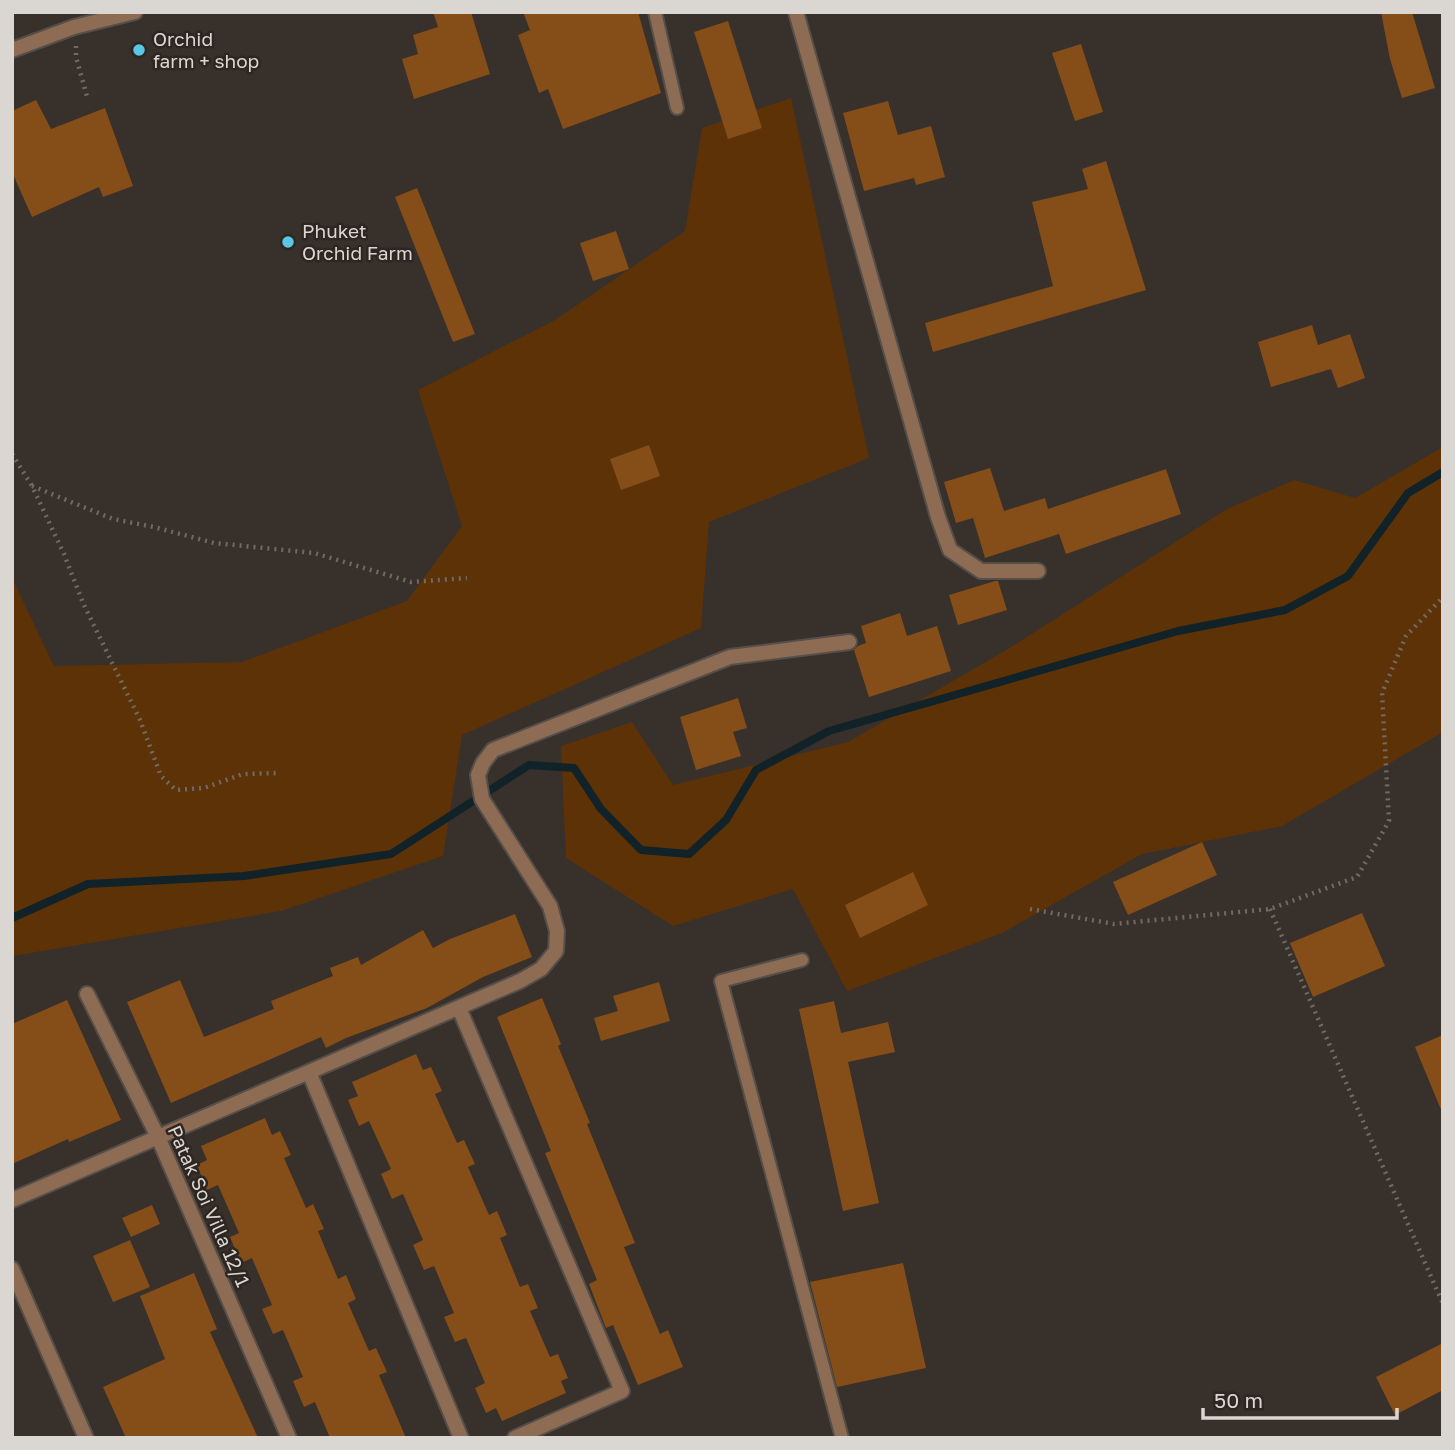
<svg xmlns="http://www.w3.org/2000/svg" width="1455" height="1450" font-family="'Golos Text',sans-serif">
<rect width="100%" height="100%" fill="#38302b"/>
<path fill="#5d3207" d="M 791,98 L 869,458 L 709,522 L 701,628 L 462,735 L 443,856 L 281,911 L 12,956 L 12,578 L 54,666 L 242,662 L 407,601 L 462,526 L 418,390 L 555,320 L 685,231 L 702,128 Z
M 1443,447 L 1443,732 L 1282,826 L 1142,854 L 1002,933 L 847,991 L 793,889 L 673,926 L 566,858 L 561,746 L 632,722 L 673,785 L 848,742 L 1008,649 L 1227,509 L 1294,480 L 1355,498 Z"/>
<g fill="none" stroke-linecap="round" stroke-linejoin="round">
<path stroke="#112328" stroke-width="8" d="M 12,918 L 88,884 L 244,876 L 391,854 L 529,765 L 574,768 L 601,809 L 641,850 L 689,854 L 726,820 L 756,770 L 829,731 L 1178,631 L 1285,610 L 1348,576 L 1408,493 L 1443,472"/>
</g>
<path fill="#854d18" d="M 433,12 L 471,12 L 490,74 L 414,99 L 402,59 L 418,54 L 413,35 L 438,27 Z
M 523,12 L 638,12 L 661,93 L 563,129 L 548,89 L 539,93 L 518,35 L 530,30 Z
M 1381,12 L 1412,12 L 1435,88 L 1402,98 L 1390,59 Z
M 728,21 L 762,128 L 728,139 L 694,32 Z
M 1081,44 L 1103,112 L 1075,121 L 1052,53 Z
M 36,100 L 51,129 L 105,108 L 133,186 L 103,197 L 99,187 L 32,217 L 12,172 L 12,111 Z
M 888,101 L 898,135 L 931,126 L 945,177 L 916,185 L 914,178 L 864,191 L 843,113 Z
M 1106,161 L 1146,290 L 933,352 L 925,323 L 1053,286 L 1032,202 L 1088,189 L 1082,169 Z
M 417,188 L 475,334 L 453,342 L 395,197 Z
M 616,231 L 629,269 L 593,281 L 580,243 Z
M 1312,325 L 1318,345 L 1350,334 L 1365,378 L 1338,388 L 1331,369 L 1271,387 L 1258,342 Z
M 649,445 L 660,476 L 621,490 L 610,459 Z
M 990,468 L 1004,511 L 1045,498 L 1048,509 L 1166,469 L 1181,514 L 1066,554 L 1059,534 L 985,558 L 973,518 L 956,523 L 944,482 Z
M 995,581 L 998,581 L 1007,610 L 958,625 L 949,595 Z
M 900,613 L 907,636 L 937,626 L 951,671 L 869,697 L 854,650 L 858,646 L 866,643 L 861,626 Z
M 738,698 L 747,728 L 733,732 L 741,756 L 696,770 L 680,717 Z
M 1202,842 L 1217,875 L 1128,915 L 1113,882 Z
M 913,872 L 928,905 L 860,938 L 845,905 Z
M 1362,913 L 1385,966 L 1313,997 L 1290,943 Z
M 515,914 L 532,957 L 483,977 L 427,1008 L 346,1038 L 326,1048 L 321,1037 L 171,1103 L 127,1002 L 180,980 L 204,1037 L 274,1009 L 271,1001 L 333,976 L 330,968 L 358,957 L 361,965 L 423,930 L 433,948 L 450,939 Z
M 659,982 L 670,1021 L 601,1041 L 594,1018 L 618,1011 L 613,996 Z
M 542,998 L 561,1044 L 558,1046 L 590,1123 L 587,1124 L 635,1243 L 624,1247 L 660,1334 L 668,1330 L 683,1367 L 638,1385 L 613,1325 L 606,1328 L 589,1284 L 597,1280 L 545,1153 L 551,1151 L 497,1017 Z
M 67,1000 L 121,1120 L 69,1142 L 68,1139 L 12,1164 L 12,1024 Z
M 834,1001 L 841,1033 L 888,1022 L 895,1052 L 848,1062 L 879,1203 L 843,1211 L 799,1009 Z
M 1443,1035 L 1443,1112 L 1442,1112 L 1415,1047 Z
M 416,1054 L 423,1070 L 431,1067 L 442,1091 L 435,1094 L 457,1143 L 464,1140 L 475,1164 L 468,1167 L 489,1215 L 497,1211 L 507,1235 L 500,1238 L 520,1287 L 528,1284 L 538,1308 L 530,1311 L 550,1357 L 558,1354 L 568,1378 L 561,1381 L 566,1393 L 502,1421 L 496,1408 L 486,1413 L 475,1388 L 485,1383 L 466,1338 L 455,1342 L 444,1317 L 454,1313 L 434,1266 L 424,1270 L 413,1245 L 423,1240 L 403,1194 L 392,1199 L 381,1174 L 391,1169 L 369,1121 L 359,1126 L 348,1100 L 358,1096 L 352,1082 Z
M 265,1118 L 272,1135 L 280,1131 L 291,1155 L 284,1158 L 306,1208 L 313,1204 L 324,1229 L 318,1231 L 338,1279 L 346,1275 L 356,1299 L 348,1303 L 369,1351 L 376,1348 L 387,1372 L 379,1375 L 406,1438 L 330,1438 L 315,1402 L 304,1407 L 293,1381 L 303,1377 L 283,1330 L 273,1334 L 262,1309 L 272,1305 L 252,1258 L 241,1263 L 230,1237 L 239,1233 L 218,1185 L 207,1190 L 197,1165 L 207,1160 L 201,1146 Z
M 152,1205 L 160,1224 L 131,1237 L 122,1218 Z
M 130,1240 L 150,1287 L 113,1302 L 93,1256 Z
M 903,1263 L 926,1368 L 837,1387 L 810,1282 Z
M 194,1273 L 217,1329 L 210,1332 L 258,1438 L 126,1438 L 103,1387 L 165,1359 L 140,1296 Z
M 1443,1343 L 1443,1390 L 1395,1415 L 1376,1377 Z"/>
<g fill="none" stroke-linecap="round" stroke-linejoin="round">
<defs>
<path id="service" d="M 655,12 L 677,108
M 802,960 L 721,981 L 842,1438"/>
<path id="minor" d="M 796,12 L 938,517 L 950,550 L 981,571 L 1038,571
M 87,994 L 158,1137 L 289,1438
M 459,1008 L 622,1391 L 515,1438
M 309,1072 L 461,1438
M 12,1200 L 520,981 L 541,969 L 556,951 L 557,931 L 550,906 L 482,799 L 478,775 L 483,763 L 493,750 L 730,657 L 849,642
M 12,1269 L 86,1438"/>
<path id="tertiary" d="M 12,50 L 74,27 L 135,12"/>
</defs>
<use href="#service" stroke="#554e49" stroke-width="16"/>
<use href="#minor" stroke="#554e49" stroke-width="18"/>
<use href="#tertiary" stroke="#554e49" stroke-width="18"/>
<path stroke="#706964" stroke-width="4.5" stroke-dasharray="2 5" stroke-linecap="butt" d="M 76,46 L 76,57 L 88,100
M 12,454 L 32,486 L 64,554 L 83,603 L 140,720 L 161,776 L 176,790 L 204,788 L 243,774 L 280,773
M 32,486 L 113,519 L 154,527 L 214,543 L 314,553 L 411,582 L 467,578
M 1030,909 L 1114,924 L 1270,909 L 1357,877 L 1389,821 L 1382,693 L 1406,636 L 1443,597
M 1270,909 L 1443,1304"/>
<use href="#service" stroke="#8d6c53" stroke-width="12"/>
<use href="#minor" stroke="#8d6c53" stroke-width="14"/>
<use href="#tertiary" stroke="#8d6c53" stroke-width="14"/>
</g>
<g fill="#5ac8e5" stroke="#2e2621" stroke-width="2.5">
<circle cx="139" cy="50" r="7"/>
<circle cx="288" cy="242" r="7"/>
</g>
<g text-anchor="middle" stroke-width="5" stroke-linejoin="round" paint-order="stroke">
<g font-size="19" fill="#dad6d2" stroke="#2e2621" text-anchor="start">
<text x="153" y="46">Orchid<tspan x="153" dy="22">farm + shop</tspan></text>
<text x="302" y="238">Phuket<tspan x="302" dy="22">Orchid Farm</tspan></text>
</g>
<g font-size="19" fill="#dad6d2" stroke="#2e2621">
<text transform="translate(209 1206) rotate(66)" y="7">Patak Soi Villa 12/1</text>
</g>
</g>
<rect width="1455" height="1450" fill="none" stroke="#dad6d2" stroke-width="28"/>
<path d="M1203 1408v10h194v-10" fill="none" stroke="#dad6d2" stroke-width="3.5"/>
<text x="1214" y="1408" font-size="21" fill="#dad6d2" stroke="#2e2621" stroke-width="5" paint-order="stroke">50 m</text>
</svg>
